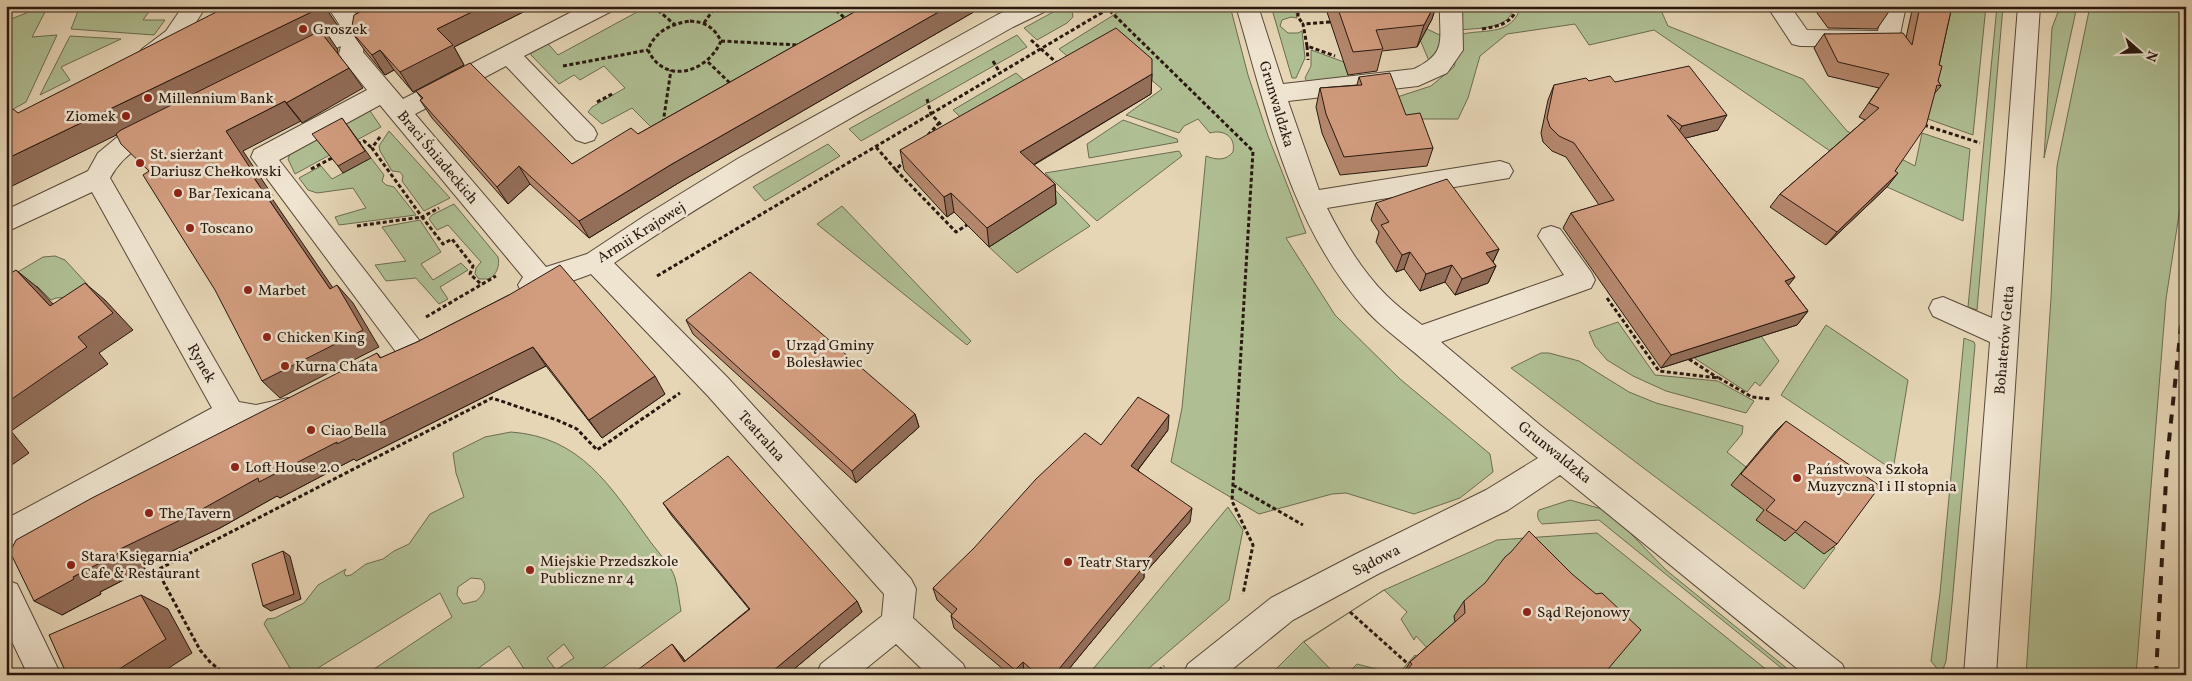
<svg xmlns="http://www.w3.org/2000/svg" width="2192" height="681" font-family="Vollkorn,serif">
<rect width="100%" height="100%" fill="#e6d6b6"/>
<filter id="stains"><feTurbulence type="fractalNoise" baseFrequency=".004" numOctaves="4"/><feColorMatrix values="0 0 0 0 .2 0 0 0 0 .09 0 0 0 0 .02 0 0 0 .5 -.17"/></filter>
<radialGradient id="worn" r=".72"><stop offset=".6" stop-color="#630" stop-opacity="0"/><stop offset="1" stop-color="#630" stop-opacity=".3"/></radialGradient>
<path fill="#afbf93" stroke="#6c6c51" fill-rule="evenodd" d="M 44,6 L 71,6 L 68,12 L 57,10 L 46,10 L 32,37 L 57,35 L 26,102 L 6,113 L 6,21 Z
M 80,6 L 153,6 L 143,20 L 165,20 L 154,35 L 71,29 Z
M 648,6 L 874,6 L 657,133 L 632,108 L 602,124 L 588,112 L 592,107 L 625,88 L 604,66 L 580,80 L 574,75 L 559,84 L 531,55 L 531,50 L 542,37 L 558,55 Z
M 1064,6 L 1072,11 L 1073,17 L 1067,23 L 1037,40 L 1024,28 Z
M 1116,6 L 1230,6 L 1248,75 L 1268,136 L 1306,233 L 1286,238 L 1335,315 L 1400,379 L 1490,454 L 1493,472 L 1460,498 L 1414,514 L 1346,493 L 1332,494 L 1259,514 L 1171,462 L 1182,408 L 1206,156 C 1216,160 1226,161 1233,152 C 1236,137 1224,129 1210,133 L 1198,119 L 1184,126 L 1179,133 L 1126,115 L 1162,89 L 1115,49 L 1081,68 L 1059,49 L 1120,11 Z
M 1271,6 L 1295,6 L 1297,18 L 1291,17 L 1282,20 L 1280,26 L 1288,33 L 1298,33 L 1302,31 L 1305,58 L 1296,78 L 1292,78 Z
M 1459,6 L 1514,6 C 1511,30 1477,28 1459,30 Z
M 1521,6 L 1659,6 L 1668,26 L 1803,79 L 1847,131 L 1915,166 L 1922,133 L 1970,149 L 1963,221 L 1887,187 L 1833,153 L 1654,30 L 1589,45 L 1575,24 L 1507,34 L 1480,56 L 1468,98 L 1458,119 L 1395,119 L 1388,100 L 1431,86 L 1454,67 L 1462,34 C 1487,29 1512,36 1521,6 Z
M 1948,6 L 1986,6 L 1973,135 L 1925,118 Z
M 1997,6 L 2003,6 L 1977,310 L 1968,307 Z
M 2075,6 L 2077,6 L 2044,158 L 2052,28 L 2058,12 L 2074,10 Z
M 2090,6 L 2186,6 L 2186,169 L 2166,299 L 2136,675 L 2026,675 L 2051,298 L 2057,166 Z
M 1427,29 L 1446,38 L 1445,46 L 1429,61 L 1416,30 Z
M 1017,35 L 1027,47 L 861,141 L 849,129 Z
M 70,36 L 121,39 L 61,67 L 70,80 L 40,95 Z
M 1311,50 L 1344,62 L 1349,78 L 1309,85 L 1305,78 L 1311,66 Z
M 1016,73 L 1027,83 L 974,130 L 953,110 Z
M 366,105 L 381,127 L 355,141 L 340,119 Z
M 1123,120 L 1177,139 L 1178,142 L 1089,158 L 1087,144 Z
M 323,130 L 337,151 L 295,174 L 288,159 L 291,152 Z
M 389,131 L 450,198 L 424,211 L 402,181 L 403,176 L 400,172 L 392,171 L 380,151 L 379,146 Z
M 828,144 L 840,156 L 765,201 L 753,187 Z
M 1179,151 L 1182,156 L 1097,221 L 1045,173 Z
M 371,158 L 384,175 L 382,181 L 386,185 L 394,187 L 416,215 L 339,225 L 335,217 L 366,208 L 353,188 L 317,193 L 308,190 L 299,178 L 321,166 L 332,179 Z
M 1032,166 L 1090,226 L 1017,273 L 989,247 L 1055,204 Z
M 454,204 L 498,257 C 500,266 497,274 489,279 L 479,279 L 475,274 L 476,268 L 481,262 L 448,225 L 437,230 L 429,219 L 432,215 Z
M 842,206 L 971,341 L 967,345 L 817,224 Z
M 420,220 L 441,252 L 421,264 L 433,280 L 461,263 L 468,270 L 440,287 L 448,299 L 439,304 L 416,278 L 386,281 L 375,265 L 406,261 L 382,227 Z
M 55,256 L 65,260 L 88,285 L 70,297 L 56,298 L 51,300 L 37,286 L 6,305 L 6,279 L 43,257 Z
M 1618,322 L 1655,375 L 1718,381 L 1754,401 L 1746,413 L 1666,391 L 1633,376 L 1607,360 L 1595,346 L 1589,332 Z
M 1826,325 L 1908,380 L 1893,470 L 1781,395 Z
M 1761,336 L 1779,361 L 1760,386 L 1755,382 L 1747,392 L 1694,358 Z
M 1964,338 L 1974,342 L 1975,345 L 1952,604 L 1946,661 L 1942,672 L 1938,670 L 1931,661 L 1940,593 Z
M 1541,353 L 1549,353 L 1579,361 L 1629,392 L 1656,403 L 1743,426 L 1742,434 L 1727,452 L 1746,467 L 1793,531 L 1831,545 L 1835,548 L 1804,589 L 1511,368 Z
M 511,432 C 581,437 610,486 647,537 C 654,548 672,566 675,578 C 678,588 679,601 681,611 L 593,675 L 528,675 L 509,646 L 469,675 L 412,675 L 401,670 L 385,675 L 365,675 L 452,617 L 440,593 L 318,668 L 321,675 L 294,675 L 264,624 L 267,619 L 275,618 L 304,603 L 318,585 L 346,569 L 344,573 L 346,576 L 351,575 L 366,564 L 383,559 L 394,551 L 409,544 L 430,514 L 464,497 L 456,473 L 453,453 L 485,437 ZM 471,578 L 481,579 C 489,587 483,595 476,601 L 463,604 L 457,595 L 458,587 ZM 564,644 L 574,658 L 556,670 L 547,658 Z
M 1570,500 L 1609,511 L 1666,570 L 1795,675 L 1790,675 L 1599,520 L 1542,524 C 1538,520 1536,515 1539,510 Z
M 1228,507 L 1243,530 L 1229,600 L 1141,675 L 1088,675 Z
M 1597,533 L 1773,675 L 1401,675 L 1399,673 L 1415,655 L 1424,663 L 1430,651 L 1416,636 L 1414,640 L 1401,619 L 1407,612 L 1384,590 L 1304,642 L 1336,675 L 1270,675 L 1303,642 L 1384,590 L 1497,540 Z
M 1357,664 L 1384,671 L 1380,675 L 1346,675 Z"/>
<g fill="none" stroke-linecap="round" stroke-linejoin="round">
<defs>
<path id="minor" d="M 183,6 L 206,6 C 194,26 169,69 142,61 L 138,55 L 142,49 L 166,31 Z
M 327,6 L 350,6 L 359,18 L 382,6 L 413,6 L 410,12 L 366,34 L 363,52 L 403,99 L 583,6 L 613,6 L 610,12 L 524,56 L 594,128 L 597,134 L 594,140 L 585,143 L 576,140 L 506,66 L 415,114 L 546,267 L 587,254 L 646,215 L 739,158 L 997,15 L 1016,6 L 1047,6 L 1044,12 L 1013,27 C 878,103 742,176 614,263 L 728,378 L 911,579 L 916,589 L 913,618 L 963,664 L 968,675 L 928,675 L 896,644 L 858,675 L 816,675 L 821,664 L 882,616 L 884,594 L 708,396 L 591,274 L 531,296 L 522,293 L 518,285 L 523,277 L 380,105 L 279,160 L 419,340 L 423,348 L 419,356 L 409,360 L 399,356 L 251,157 L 254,150 L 367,90 L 343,60 L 339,54 L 341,46 L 299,65 L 291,63 L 287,57 L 291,51 L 341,27 Z
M 1236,6 L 1258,6 L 1283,84 L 1414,69 C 1448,53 1439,40 1440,6 L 1462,6 L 1463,50 L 1447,73 L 1418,86 L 1288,101 L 1319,190 L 1500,161 L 1509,164 L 1513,171 L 1509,178 L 1327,208 C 1342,238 1362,271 1386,295 C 1397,306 1410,316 1422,325 L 1564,275 L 1538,236 L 1542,229 L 1551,226 L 1560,229 L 1591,272 L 1595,280 L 1591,288 L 1441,342 L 1540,425 L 1842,664 L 1847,675 L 1805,675 L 1560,475 L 1508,510 L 1378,574 L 1293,620 L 1225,675 L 1183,675 L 1188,664 L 1271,598 L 1356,554 L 1486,490 L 1538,458 C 1499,426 1461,392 1422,359 C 1404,343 1382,328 1366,310 C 1290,226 1267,111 1236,6 Z
M 1767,6 L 1790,6 L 1807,30 L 1878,31 L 1884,6 L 1906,6 L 1899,39 L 1895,45 L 1887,47 L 1800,46 L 1792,44 Z
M 2018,6 L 2040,6 L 1996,675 L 1964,675 L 1990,342 L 1933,316 L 1929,308 L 1933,300 L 1943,297 L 1992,318 L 2005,173 Z
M 155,120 L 164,123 L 167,129 C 162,139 151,141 141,146 C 128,154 117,165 110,178 L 239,402 L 256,405 L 288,398 L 298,401 L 302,410 L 298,419 C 274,428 258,430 233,426 L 6,549 L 6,519 L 212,408 L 92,192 L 6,232 L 6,210 L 88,171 L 98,153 L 121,134 Z
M 6,580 L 17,584 L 61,675 L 28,675 L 6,629 Z"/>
</defs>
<use href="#minor" stroke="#584839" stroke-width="2"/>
<path stroke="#28180f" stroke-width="3" stroke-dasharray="4 2.5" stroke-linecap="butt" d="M 653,6 L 674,24
M 831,6 L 847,20
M 1105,6 L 1253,151 L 1232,501 L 1253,545 L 1243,594
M 1298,6 L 1298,17 L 1303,24
M 690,21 C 705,22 714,27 721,41 C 708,72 665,86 648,50 C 655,31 671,24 690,21 Z
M 1330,22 L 1303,24 L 1307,46 L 1335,56
M 704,23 L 716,6
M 1482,29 C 1499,26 1512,24 1518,6
M 1031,40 L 1058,64
M 721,41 L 798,45
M 1307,46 L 1308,60
M 993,61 L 1000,73
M 708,62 L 731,84
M 563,66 L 648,50
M 927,99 L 931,114 L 945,129
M 597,102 L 614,93
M 663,123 L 671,70
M 1924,125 L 1980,143
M 928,135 L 939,123
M 380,137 L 372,148 L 422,217 L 439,208
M 357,144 L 364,141 L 372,148
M 876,147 L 896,170
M 905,160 L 896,170 L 956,232 L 970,223
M 311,169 L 334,157
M 357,226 L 422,217 L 443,244 L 452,239 L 473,266 L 470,274 L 482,285
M 657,276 L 1108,9
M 1607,298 L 1659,371 L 1719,378 L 1752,397 L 1771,399
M 426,317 L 496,276
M 1689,359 L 1718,378
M 1233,485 L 1303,525
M 1350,612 L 1407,663
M 226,675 L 210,662 L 200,650 L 157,570 L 492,398 L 557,420 L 577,429 L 597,450 L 680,393
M 1154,675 L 1164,666"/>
<use href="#minor" fill="#efe4d0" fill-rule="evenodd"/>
<path stroke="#28180f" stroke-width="4" stroke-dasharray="9 9" stroke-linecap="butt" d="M 2156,675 L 2167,460 L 2186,278"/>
</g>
<path fill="#b5876d" stroke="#28180f" d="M 352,6 L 535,6 L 454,47 L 464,65 L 413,92 L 394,70 L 385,75 L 365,51 L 351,31 L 358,13 Z
M 865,6 L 984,6 L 680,182 L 589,238 L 530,184 L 508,204 L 432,118 L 420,100 L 422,99 L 416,91 L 572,164 L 638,134 Z
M 1325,6 L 1436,6 L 1432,19 L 1417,47 L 1382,51 L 1377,71 L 1348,75 Z
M 1812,6 L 1890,6 L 1890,10 L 1877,29 L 1828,28 Z
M 1913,6 L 1952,6 L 1939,65 L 1938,81 L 1941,86 L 1934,94 L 1887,187 L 1826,245 L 1770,207 L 1780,194 L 1865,120 L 1859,117 L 1879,88 L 1828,76 L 1814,48 L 1824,34 L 1906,38 Z
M 1152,74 L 1151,94 L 1034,165 L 1055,184 L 1056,204 L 989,247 L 954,212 L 947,217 L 904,170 L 900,150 Z
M 1359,77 L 1406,115 L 1433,148 L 1427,166 L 1340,175 L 1322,133 L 1316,107 L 1320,88 L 1357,85 Z
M 1589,81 L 1615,82 L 1718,130 L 1685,138 L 1795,277 L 1788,285 L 1808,311 L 1797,325 L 1661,368 L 1563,228 L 1571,213 L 1599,205 L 1566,157 L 1552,151 L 1543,142 L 1541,133 L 1548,100 L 1554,85 Z
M 1376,203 L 1499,249 L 1493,262 L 1496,266 L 1488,283 L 1455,295 L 1445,282 L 1420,291 L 1404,269 L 1396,272 L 1376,242 L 1379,232 L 1371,220 Z
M 509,295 L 665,394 L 602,438 L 546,366 L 356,461 L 354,459 L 280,498 L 277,496 L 220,528 L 143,565 L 145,569 L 100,592 L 101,594 L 62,615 L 377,353 L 381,358 L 417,342 Z
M 686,320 L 915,414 L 919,427 L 856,483 L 693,334 Z
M 1786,421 L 1837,544 L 1824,554 L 1795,532 L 1785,541 L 1756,520 L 1764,510 L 1731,485 L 1775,432 Z
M 1168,430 L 1138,470 L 1190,522 L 1144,574 L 1144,578 L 1064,675 L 1027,675 L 1024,673 L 1023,675 L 1010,675 L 954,628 L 951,616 L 952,614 L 937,600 L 933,588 L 1101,445 Z
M 663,503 L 857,601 L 862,612 L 787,675 L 631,675 L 681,655 L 685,661 L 749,609 L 672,516 Z
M 1464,601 L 1603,675 L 1402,675 L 1410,662 L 1455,622 L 1454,616 Z"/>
<path fill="#936e59" stroke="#28180f" d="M 324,6 L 326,6 L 325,7 L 338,26 L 326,32 L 338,50 L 337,55 L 323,35 L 323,34 L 6,189 L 6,159 Z
M 353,6 L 378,6 L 360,16 Z
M 484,6 L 535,6 L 454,47 L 464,65 L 413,92 L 400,72 L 437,29 Z
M 949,6 L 984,6 L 680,182 L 589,238 L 579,221 L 672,164 Z
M 1434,6 L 1436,6 L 1432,19 L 1417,47 L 1424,25 Z
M 380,50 L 394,70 L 385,75 L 372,55 Z
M 349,68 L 363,88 L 302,123 L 286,103 Z
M 1152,74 L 1151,94 L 1021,172 L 1020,152 Z
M 285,101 L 301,121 L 243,151 L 273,196 L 271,197 L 346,307 L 330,289 L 254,178 L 226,131 Z
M 1727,115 L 1718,130 L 1674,141 L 1682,126 Z
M 342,118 L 371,158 L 343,173 L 338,166 Z
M 519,166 L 530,184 L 508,204 L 497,187 Z
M 1898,173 L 1887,187 L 1826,245 L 1837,232 Z
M 1055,184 L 1056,204 L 989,247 L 987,228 Z
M 951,193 L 954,212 L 947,217 L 944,197 Z
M 1499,249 L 1491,266 L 1486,253 Z
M 1410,252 L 1404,269 L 1396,272 L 1402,255 Z
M 1452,265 L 1445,282 L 1420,291 L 1426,274 Z
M 1496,266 L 1488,283 L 1455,295 L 1462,279 Z
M 16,270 L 37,287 L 71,323 L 50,306 Z
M 1795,277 L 1784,291 L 1785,281 Z
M 85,283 L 105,300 L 133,330 L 99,353 L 108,364 L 11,431 L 29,453 L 6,469 L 6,403 L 78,337 Z
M 337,285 L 353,303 L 379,347 L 280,398 L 262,381 Z
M 1808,311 L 1797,325 L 1661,368 L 1671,355 Z
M 533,347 L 546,366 L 356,461 L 354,459 L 280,498 L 277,496 L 220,528 L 143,565 L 145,569 L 100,592 L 101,594 L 62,615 L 34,601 L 118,550 L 258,478 L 337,442 Z
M 655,376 L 665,394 L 602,438 L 589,420 Z
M 915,414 L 919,427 L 856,483 L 852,471 Z
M 1169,415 L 1168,430 L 1130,480 L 1131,466 Z
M 1192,508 L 1190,522 L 1144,574 L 1144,578 L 1064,675 L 1054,675 L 1144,563 Z
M 283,551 L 290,556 L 301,599 L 271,611 L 263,606 Z
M 141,595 L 168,609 L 192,653 L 158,675 L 110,675 Z
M 857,601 L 862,612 L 787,675 L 768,675 Z
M 672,644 L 681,655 L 693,672 L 684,662 Z
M 1023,662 L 1024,673 L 1023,675 L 1016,675 L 1015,670 Z"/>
<path fill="#d29d7f" stroke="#28180f" d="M 228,6 L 324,6 L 6,159 L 6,113 L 13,109 L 18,113 Z
M 372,6 L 484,6 L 437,29 L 453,45 L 400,72 L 380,50 L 372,55 L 351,31 L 354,15 Z
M 865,6 L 949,6 L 672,164 L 579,221 L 519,166 L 497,187 L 420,100 L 423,98 L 416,91 L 470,63 L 572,164 L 631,128 L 638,134 Z
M 1337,6 L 1434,6 L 1424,25 L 1376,30 L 1383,49 L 1353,52 Z
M 1838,6 L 1890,6 L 1891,7 L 1890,10 L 1840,10 Z
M 1920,6 L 1952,6 L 1939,65 L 1942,66 L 1938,81 L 1941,86 L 1937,85 L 1926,126 L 1895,171 L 1898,173 L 1837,232 L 1780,194 L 1879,108 L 1869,103 L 1889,74 L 1838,62 L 1824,34 L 1903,33 L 1912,45 Z
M 1116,28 L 1152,59 L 1152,74 L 1020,152 L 1055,184 L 987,228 L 951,193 L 944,197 L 900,150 Z
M 324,29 L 323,35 L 349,68 L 286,103 L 285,101 L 226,131 L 256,177 L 254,178 L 330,289 L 337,285 L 363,330 L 262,381 L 215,290 L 143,175 L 149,171 L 121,144 L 116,134 L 121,130 Z
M 1689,66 L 1727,115 L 1682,126 L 1667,115 L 1795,277 L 1785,281 L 1808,311 L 1671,355 L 1571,213 L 1614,200 L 1574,143 L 1559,136 L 1550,127 L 1547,118 L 1554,85 L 1586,78 L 1589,81 L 1610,76 L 1615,82 Z
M 1390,73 L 1406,115 L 1420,113 L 1433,148 L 1344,157 L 1326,114 L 1320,88 L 1362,85 L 1359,77 Z
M 342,118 L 365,151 L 338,166 L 312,134 Z
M 1447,179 L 1499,249 L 1486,253 L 1496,266 L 1462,279 L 1452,265 L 1426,274 L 1410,252 L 1402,255 L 1381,225 L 1389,222 L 1376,203 Z
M 560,265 L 655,376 L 589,420 L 533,347 L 337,444 L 337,442 L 259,482 L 258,478 L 197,512 L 118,550 L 119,553 L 73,577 L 74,579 L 34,601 L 10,552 L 16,540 L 92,498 L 377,353 L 380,358 L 417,342 L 509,295 Z
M 16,270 L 50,306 L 85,283 L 113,313 L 78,337 L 87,347 L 6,403 L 6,276 Z
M 750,272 L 915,414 L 852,471 L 686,320 Z
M 1138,397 L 1169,415 L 1131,466 L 1192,508 L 1144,563 L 1145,565 L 1054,675 L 1038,675 L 1023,662 L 1015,670 L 951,616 L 957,609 L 933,588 L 974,548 L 1036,479 L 1085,433 L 1101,445 Z
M 1786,421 L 1880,486 L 1837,544 L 1805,521 L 1796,531 L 1766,510 L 1775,500 L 1741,474 Z
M 728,456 L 857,601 L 768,675 L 759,675 L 757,672 L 754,675 L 631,675 L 672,644 L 684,662 L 750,609 L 663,503 Z
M 1529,531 L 1572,574 L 1596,594 L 1602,593 L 1641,630 L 1603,675 L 1403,675 L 1412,664 L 1410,662 L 1465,613 L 1464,601 L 1485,583 L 1505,557 L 1511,552 Z
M 283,551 L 294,594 L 263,606 L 252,564 Z
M 141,595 L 166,639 L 110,675 L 67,675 L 49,635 Z"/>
<g fill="#8f2418" stroke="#efe4d0" stroke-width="2">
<circle cx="303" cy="29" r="5"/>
<circle cx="148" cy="98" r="5"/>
<circle cx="126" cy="116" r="5"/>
<circle cx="140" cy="163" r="5"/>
<circle cx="178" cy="193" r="5"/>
<circle cx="190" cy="228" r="5"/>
<circle cx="248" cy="290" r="5"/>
<circle cx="267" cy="337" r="5"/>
<circle cx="776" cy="354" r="5"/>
<circle cx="285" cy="366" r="5"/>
<circle cx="311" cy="430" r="5"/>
<circle cx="235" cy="467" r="5"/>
<circle cx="1797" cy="478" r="5"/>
<circle cx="149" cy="513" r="5"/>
<circle cx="1068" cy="562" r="5"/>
<circle cx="71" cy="565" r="5"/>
<circle cx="530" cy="570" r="5"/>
<circle cx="1527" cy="612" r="5"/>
</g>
<g text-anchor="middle" stroke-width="5" stroke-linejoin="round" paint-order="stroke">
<g font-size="15" fill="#28180f" stroke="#efe4d0" text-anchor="start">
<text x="313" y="34">Groszek</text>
<text x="158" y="103">Millennium Bank</text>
<text x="116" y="121" text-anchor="end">Ziomek</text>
<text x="150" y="159">St. sierżant<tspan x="150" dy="17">Dariusz Chełkowski</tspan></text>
<text x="188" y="198">Bar Texicana</text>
<text x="200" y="233">Toscano</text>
<text x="258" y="295">Marbet</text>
<text x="277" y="342">Chicken King</text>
<text x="786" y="350">Urząd Gminy<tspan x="786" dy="17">Bolesławiec</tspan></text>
<text x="295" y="371">Kurna Chata</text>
<text x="321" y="435">Ciao Bella</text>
<text x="245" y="472">Loft House 2.0</text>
<text x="1807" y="474">Państwowa Szkoła<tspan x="1807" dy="17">Muzyczna I i II stopnia</tspan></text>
<text x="159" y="518">The Tavern</text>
<text x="81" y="561">Stara Księgarnia<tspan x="81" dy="17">Cafe &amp; Restaurant</tspan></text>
<text x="540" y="566">Miejskie Przedszkole<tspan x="540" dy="17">Publiczne nr 4</tspan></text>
<text x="1078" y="567">Teatr Stary</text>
<text x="1537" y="617">Sąd Rejonowy</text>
</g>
<g font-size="15" fill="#28180f" stroke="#efe4d0">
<text transform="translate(1277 104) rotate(73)" y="5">Grunwaldzka</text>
<text transform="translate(438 157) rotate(50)" y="5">Braci Śniadeckich</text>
<text transform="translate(641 232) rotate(-32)" y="5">Armii Krajowej</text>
<text transform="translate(2004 340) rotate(-85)" y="5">Bohaterów Getta</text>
<text transform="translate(202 363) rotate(60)" y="5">Rynek</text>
<text transform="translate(762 436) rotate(48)" y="5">Teatralna</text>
<text transform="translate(1555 452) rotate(39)" y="5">Grunwaldzka</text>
<text transform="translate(1376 560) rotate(-27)" y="5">Sądowa</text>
</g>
</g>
<rect width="2192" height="681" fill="none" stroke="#e6d6b6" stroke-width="25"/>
<rect x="8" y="8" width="2177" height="666" fill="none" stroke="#28180f" stroke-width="2.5"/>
<rect x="12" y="12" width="2167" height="656" fill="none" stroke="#28180f"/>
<g transform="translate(2140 52) rotate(110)" stroke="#efe4d0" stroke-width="4" paint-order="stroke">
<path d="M0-4L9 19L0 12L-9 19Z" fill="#28180f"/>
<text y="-8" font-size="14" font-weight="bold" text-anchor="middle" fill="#28180f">N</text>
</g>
<rect width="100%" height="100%" filter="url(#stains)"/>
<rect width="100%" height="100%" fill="url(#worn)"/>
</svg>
